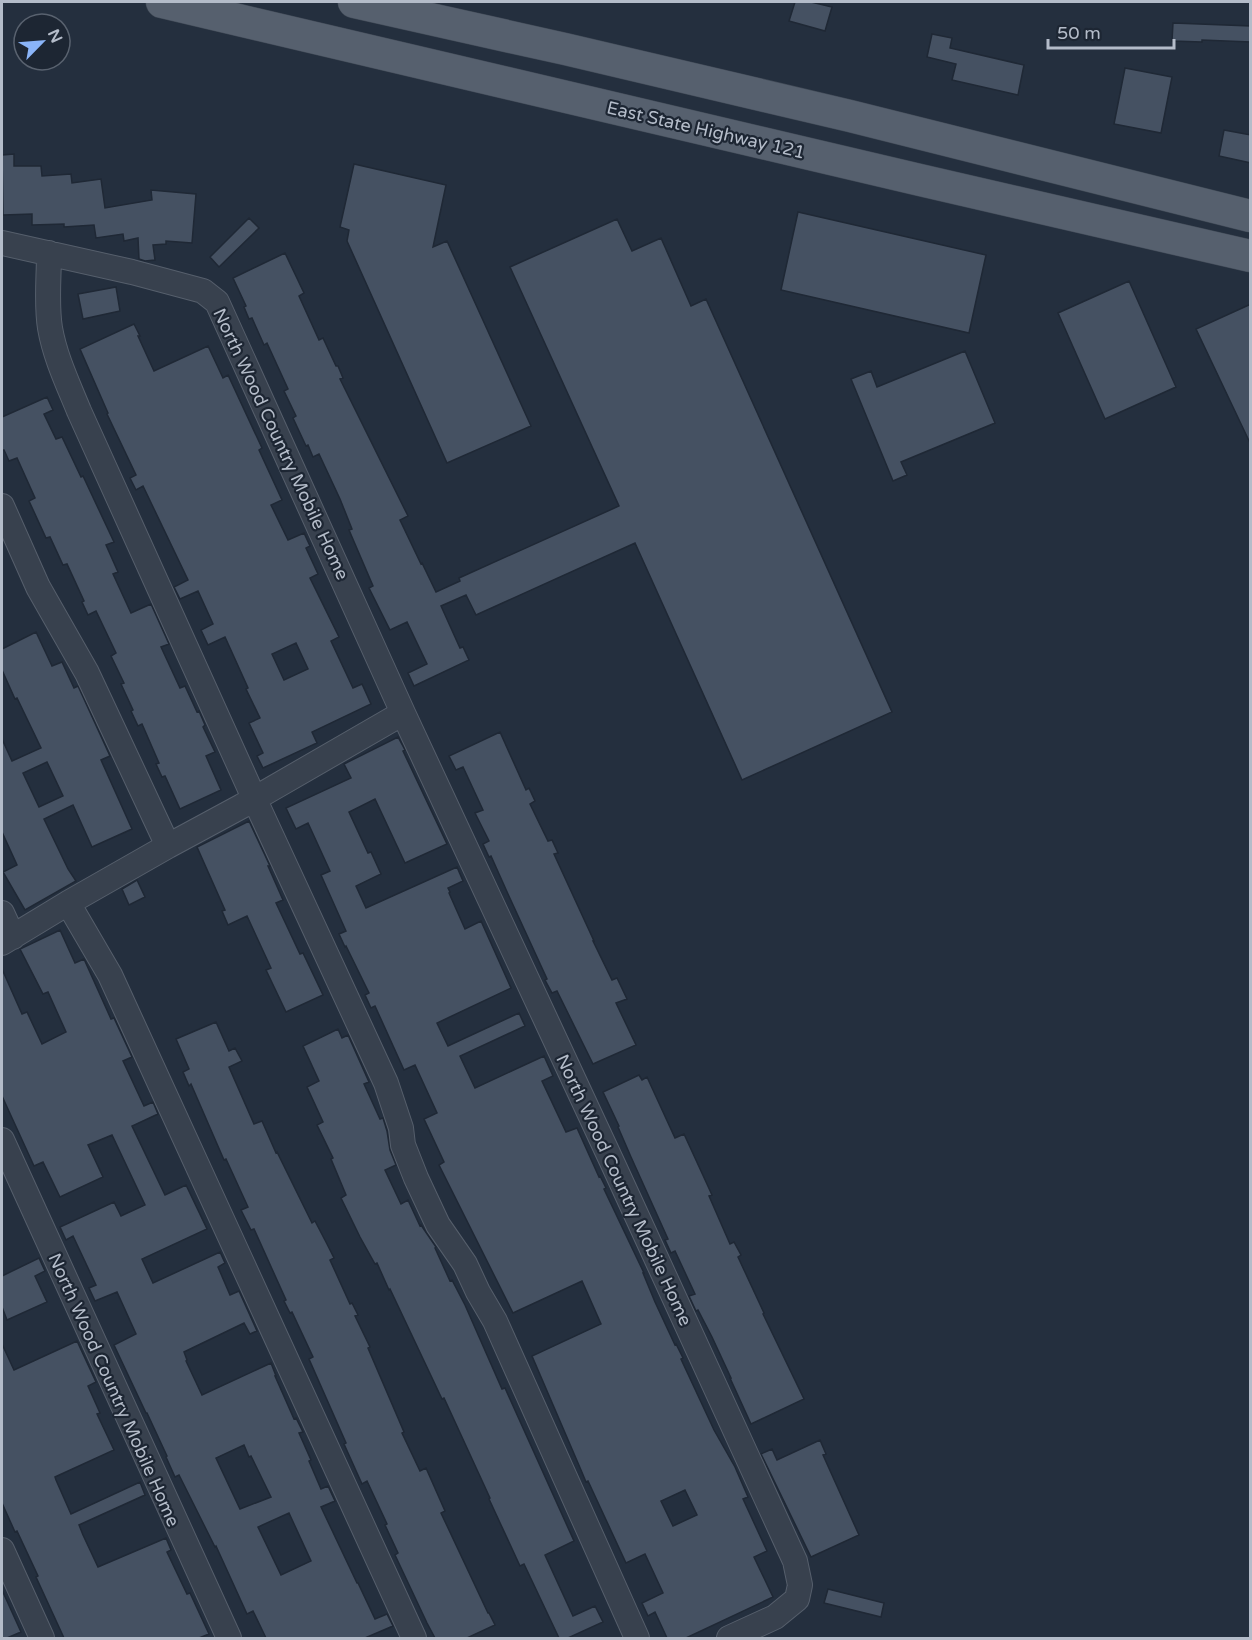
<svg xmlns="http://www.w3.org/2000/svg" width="1252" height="1640" font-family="'Varela Round',sans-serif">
<rect width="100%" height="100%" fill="#242f3e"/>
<path fill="#455162" stroke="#1f2835" stroke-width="1.5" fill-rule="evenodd" d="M 795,2 L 811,2 L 832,7 L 825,31 L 789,21 Z
M 1173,23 L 1251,26 L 1251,42 L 1202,40 L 1202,42 L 1172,41 Z
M 932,34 L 952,38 L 950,48 L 1024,65 L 1018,95 L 952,80 L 956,64 L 927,57 Z
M 1125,68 L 1172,77 L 1161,133 L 1114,124 Z
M 1224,130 L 1251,135 L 1251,163 L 1219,156 Z
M 14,154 L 14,166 L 41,166 L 42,176 L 71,174 L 72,183 L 101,179 L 105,208 L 152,200 L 151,190 L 196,194 L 192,243 L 166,241 L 166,244 L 153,245 L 155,260 L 145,261 L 139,259 L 138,238 L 124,241 L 123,234 L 96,238 L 94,225 L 64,227 L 64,224 L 32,225 L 32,214 L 3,215 L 2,155 Z
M 354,164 L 446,185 L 433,247 L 447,241 L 531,426 L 447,463 L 347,241 L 349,230 L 340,227 Z
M 798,212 L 986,255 L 969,333 L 781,290 Z
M 249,218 L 259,228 L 219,267 L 210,257 Z
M 617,219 L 632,251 L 661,238 L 691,306 L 706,299 L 892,712 L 742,780 L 635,543 L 476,615 L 466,595 L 441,606 L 460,648 L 463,647 L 469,660 L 414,686 L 408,673 L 427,664 L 407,622 L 390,630 L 369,588 L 373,586 L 349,530 L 352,529 L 340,499 L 319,454 L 313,457 L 308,445 L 306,446 L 293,418 L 296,416 L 284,391 L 288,389 L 267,343 L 264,345 L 252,318 L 249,319 L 244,307 L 246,306 L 233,278 L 285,253 L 304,293 L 299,296 L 319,340 L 323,338 L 336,366 L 338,366 L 343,378 L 340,379 L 408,516 L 400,520 L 421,564 L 422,563 L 436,592 L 460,581 L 459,578 L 619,506 L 510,267 Z
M 1129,281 L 1176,387 L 1105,419 L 1058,313 Z
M 116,287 L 120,311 L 83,319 L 78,294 Z
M 1251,304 L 1251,445 L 1196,329 Z
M 134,324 L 140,336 L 138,336 L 154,371 L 208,346 L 223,378 L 228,375 L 262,448 L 259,450 L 282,500 L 271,505 L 288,540 L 304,533 L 310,546 L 306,548 L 318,574 L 310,578 L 339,637 L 331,641 L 353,688 L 362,684 L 371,704 L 312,732 L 317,743 L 263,768 L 257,756 L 263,753 L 249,723 L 260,718 L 246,689 L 248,688 L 225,637 L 208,645 L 201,630 L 213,624 L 198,591 L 180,599 L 174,587 L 188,580 L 143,486 L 136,490 L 130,478 L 136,475 L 107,414 L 108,413 L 80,349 ZM 296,643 L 308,669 L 284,680 L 272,654 Z
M 965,351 L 995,423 L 901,462 L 907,475 L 893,481 L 851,379 L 871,371 L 877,387 Z
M 47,397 L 53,410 L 44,414 L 56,439 L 62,437 L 81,477 L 83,476 L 114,542 L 106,545 L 118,572 L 113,574 L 131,613 L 151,604 L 169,644 L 161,647 L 180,688 L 185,686 L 197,712 L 199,711 L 205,725 L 203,727 L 215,752 L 206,756 L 221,790 L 180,809 L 165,776 L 162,777 L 156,764 L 159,763 L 142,724 L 138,726 L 131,711 L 133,710 L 121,684 L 124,683 L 111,656 L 116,653 L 96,611 L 88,615 L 82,602 L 84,601 L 67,564 L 63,565 L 50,537 L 46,538 L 29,501 L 35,498 L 17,458 L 9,461 L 4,450 L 2,450 L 2,417 Z
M 36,632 L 52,666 L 62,662 L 74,688 L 78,686 L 110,756 L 101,760 L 132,829 L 92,847 L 73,805 L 44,819 L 68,869 L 76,881 L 25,910 L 3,872 L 17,865 L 2,832 L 2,739 L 12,761 L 41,748 L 17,698 L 15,699 L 2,670 L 2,649 ZM 47,762 L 63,796 L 39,807 L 23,773 Z
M 500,732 L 526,790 L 529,788 L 535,801 L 530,804 L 548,841 L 552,840 L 558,853 L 554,854 L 594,941 L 593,941 L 612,980 L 617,978 L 627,999 L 616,1003 L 636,1045 L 593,1064 L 557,991 L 552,993 L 545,980 L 547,979 L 508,894 L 491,856 L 489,857 L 483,844 L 489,841 L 475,813 L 483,810 L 463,767 L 456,770 L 449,756 Z
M 398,737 L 405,750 L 403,751 L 447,844 L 405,863 L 375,799 L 349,812 L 368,853 L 371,852 L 381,874 L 356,886 L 366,908 L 457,867 L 463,881 L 448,888 L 450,892 L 449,893 L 465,929 L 481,921 L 511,988 L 437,1023 L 448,1046 L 519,1013 L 525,1026 L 460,1056 L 475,1088 L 544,1056 L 553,1076 L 542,1081 L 566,1132 L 577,1128 L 599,1177 L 600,1176 L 606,1188 L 604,1189 L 644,1273 L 643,1273 L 655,1302 L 675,1345 L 676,1344 L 683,1358 L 681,1359 L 714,1430 L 735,1467 L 748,1497 L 743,1499 L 767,1551 L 754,1557 L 773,1597 L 686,1638 L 667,1638 L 655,1612 L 648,1616 L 642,1603 L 663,1593 L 645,1554 L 626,1563 L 588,1481 L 586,1482 L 581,1470 L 532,1356 L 601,1324 L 582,1281 L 513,1313 L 439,1165 L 444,1162 L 424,1119 L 437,1113 L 415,1065 L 404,1070 L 375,1006 L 371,1008 L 365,995 L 369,993 L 346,946 L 345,947 L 339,934 L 346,931 L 321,875 L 330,871 L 308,823 L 296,829 L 286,808 L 351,778 L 344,764 ZM 685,1490 L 697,1515 L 673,1526 L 661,1501 Z
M 249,821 L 270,866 L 268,866 L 283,900 L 276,903 L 300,954 L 303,953 L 323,995 L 286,1012 L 266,970 L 271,968 L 247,916 L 228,925 L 222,911 L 225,910 L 197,847 Z
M 137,880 L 145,897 L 129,905 L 122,889 Z
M 60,930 L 75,963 L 84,959 L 111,1019 L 114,1018 L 132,1057 L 123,1061 L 144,1106 L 153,1102 L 158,1114 L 132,1126 L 165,1195 L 186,1185 L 207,1229 L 142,1259 L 153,1283 L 220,1252 L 225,1263 L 218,1267 L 230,1295 L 239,1291 L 257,1331 L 250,1334 L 244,1323 L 184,1352 L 187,1360 L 186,1361 L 202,1395 L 271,1363 L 276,1376 L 275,1376 L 294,1419 L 296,1418 L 303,1432 L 299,1433 L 311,1460 L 309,1461 L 321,1489 L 328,1486 L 335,1501 L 321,1507 L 357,1583 L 358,1583 L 375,1619 L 387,1614 L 393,1626 L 365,1638 L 266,1638 L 253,1611 L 247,1614 L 216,1546 L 215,1547 L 179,1475 L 175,1477 L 166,1457 L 167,1456 L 147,1413 L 146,1413 L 114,1345 L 136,1334 L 117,1292 L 95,1301 L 89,1288 L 96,1285 L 73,1236 L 66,1240 L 60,1227 L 114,1202 L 121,1216 L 145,1205 L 112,1135 L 88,1145 L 103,1177 L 60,1197 L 43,1162 L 34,1166 L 2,1096 L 2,969 L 22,1014 L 27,1012 L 42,1044 L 66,1032 L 48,992 L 43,994 L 20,949 ZM 244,1445 L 249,1457 L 251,1456 L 271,1497 L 240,1509 L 216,1458 ZM 289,1513 L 311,1561 L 281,1575 L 258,1527 Z
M 216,1022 L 229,1051 L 235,1048 L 242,1061 L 229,1067 L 254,1124 L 262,1121 L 276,1153 L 277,1152 L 312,1223 L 315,1221 L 327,1244 L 334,1258 L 330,1260 L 350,1304 L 352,1303 L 358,1315 L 355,1316 L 370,1347 L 368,1348 L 404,1432 L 402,1433 L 420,1471 L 426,1468 L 445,1511 L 441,1513 L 488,1613 L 489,1613 L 495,1625 L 467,1638 L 435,1638 L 427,1623 L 395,1555 L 398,1553 L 385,1525 L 387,1524 L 367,1481 L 362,1484 L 344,1444 L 346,1443 L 309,1359 L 313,1357 L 292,1312 L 290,1313 L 284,1301 L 286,1300 L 254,1229 L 251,1230 L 241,1210 L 248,1207 L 226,1159 L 224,1160 L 191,1084 L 189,1086 L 183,1072 L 189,1069 L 176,1039 Z
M 338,1029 L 342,1038 L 348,1035 L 369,1082 L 364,1084 L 380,1119 L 383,1118 L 387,1131 L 390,1150 L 396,1165 L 385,1170 L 401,1204 L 408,1200 L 420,1226 L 421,1225 L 436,1247 L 435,1248 L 450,1281 L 452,1280 L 465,1305 L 502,1389 L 505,1388 L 574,1541 L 545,1555 L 573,1616 L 595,1606 L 603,1622 L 568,1638 L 559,1638 L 524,1564 L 520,1566 L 489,1499 L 490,1498 L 444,1398 L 442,1399 L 390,1289 L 389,1290 L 377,1263 L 375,1264 L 360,1237 L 341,1198 L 346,1195 L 331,1159 L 333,1158 L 317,1125 L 323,1122 L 307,1087 L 319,1081 L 303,1046 Z
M 639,1075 L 642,1080 L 647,1077 L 675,1138 L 684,1134 L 712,1195 L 709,1196 L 730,1244 L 734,1242 L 741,1255 L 738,1257 L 764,1313 L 763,1314 L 804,1399 L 751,1424 L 730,1378 L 731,1378 L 712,1337 L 698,1310 L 696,1311 L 689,1296 L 695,1294 L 675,1251 L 671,1253 L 665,1240 L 668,1239 L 631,1157 L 618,1127 L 619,1126 L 603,1092 Z
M 39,1258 L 45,1271 L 35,1276 L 47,1302 L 7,1320 L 2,1307 L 2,1276 Z
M 77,1341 L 96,1382 L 88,1386 L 100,1413 L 97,1414 L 114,1450 L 55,1477 L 56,1480 L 71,1514 L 140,1482 L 145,1495 L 79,1525 L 83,1535 L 98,1567 L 166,1538 L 171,1550 L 167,1552 L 187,1594 L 190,1593 L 209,1634 L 199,1638 L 64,1638 L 36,1577 L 38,1576 L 17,1531 L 15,1532 L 2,1503 L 2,1344 L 14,1370 Z
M 820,1440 L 826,1454 L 823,1455 L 859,1535 L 811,1557 L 761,1454 L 772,1449 L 777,1460 Z
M 828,1589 L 884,1603 L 881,1617 L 824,1603 Z
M 2,1590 L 21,1632 L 7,1638 L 2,1638 Z"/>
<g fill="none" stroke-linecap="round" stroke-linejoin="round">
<defs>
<path id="minor" d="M 2,243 L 132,272 L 203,291 L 217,302 L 403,713 L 613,1164 L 795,1561 L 800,1585 L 797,1599 L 775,1617 L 729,1638
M 49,253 C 49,278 46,303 50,328 C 55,357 68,384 79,411 L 254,798 L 386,1083 L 401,1128 L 403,1145 L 416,1178 L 438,1225 L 465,1264 L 478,1292 L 495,1321 L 637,1638
M 2,506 L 38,587 L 87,673 L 168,846
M 68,903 L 110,975 L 414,1638
M 2,913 L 13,937
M 2,943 L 68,903 L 168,846 L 242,806 L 403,713
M 2,1140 L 229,1638
M 2,1550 L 42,1638"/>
<path id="major" d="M 162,2 L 920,180 L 1250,256
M 354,2 L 565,49 L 850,116 L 1250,216"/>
</defs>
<use href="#minor" stroke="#565f6c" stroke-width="26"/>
<use href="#major" stroke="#414a57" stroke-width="33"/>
<use href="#minor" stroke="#38414e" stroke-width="24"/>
<use href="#major" stroke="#56606e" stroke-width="32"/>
</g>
<g text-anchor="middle" stroke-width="4.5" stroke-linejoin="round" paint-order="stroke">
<g font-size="18" fill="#b4bcc9" stroke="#1d2633">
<text transform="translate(706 130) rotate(13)" y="6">East State Highway 121</text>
<text transform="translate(281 444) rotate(65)" y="6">North Wood Country Mobile Home</text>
<text transform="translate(624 1190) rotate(65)" y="6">North Wood Country Mobile Home</text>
<text transform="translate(114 1390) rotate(66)" y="6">North Wood Country Mobile Home</text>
</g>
</g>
<rect width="1252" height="1640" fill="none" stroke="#b4bcc9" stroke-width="6"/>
<g transform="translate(42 42) rotate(65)"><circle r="28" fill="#1d2633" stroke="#59626f" stroke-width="1.5"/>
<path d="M0-4.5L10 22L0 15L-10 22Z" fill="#8ab4f8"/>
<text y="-9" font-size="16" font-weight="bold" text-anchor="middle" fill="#b4bcc9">N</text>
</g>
<path d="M1048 39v9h126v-9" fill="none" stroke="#b4bcc9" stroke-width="3"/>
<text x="1057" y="39" font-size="18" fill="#b4bcc9" stroke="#1d2633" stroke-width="4.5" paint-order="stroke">50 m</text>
</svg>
